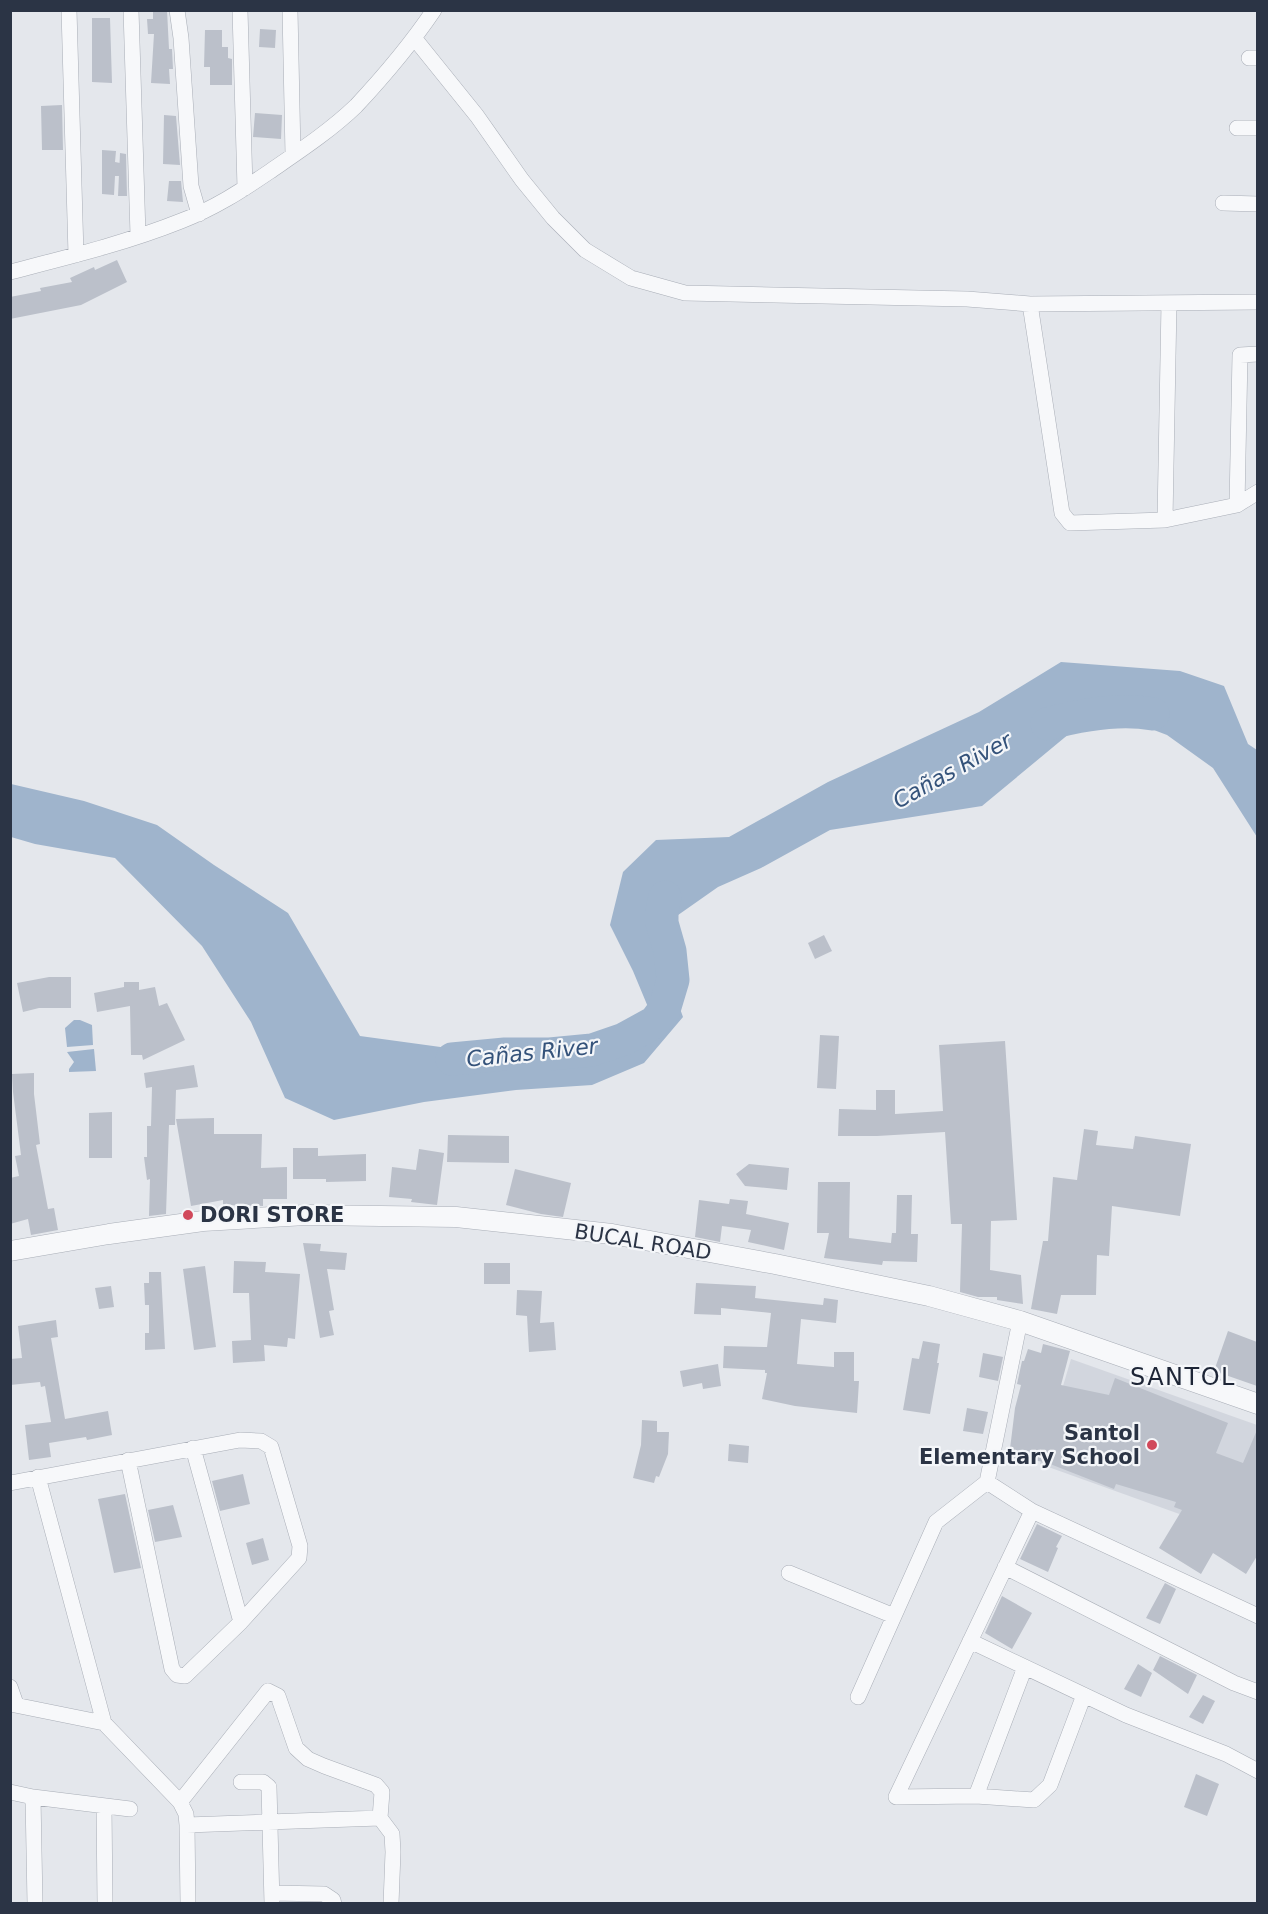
<svg xmlns="http://www.w3.org/2000/svg" width="1268" height="1914" font-family="'DejaVu Sans',sans-serif">
<rect width="100%" height="100%" fill="#e4e7ec"/>
<path fill="#d2d6de" d="M 1071,1359 L 1257,1425 L 1257,1491 L 1238,1535 L 1040,1464 Z"/>
<path fill="#9fb4cc" d="M 1061,662 L 1180,671 L 1224,686 L 1248,744 L 1257,750 L 1257,837 L 1213,768 L 1167,735 L 1099,709 L 982,806 L 830,830 L 761,868 L 718,887 L 671,920 L 664,964 L 683,1017 L 644,1063 L 592,1085 L 516,1090 L 424,1102 L 334,1120 L 285,1098 L 251,1022 L 202,946 L 115,858 L 35,844 L 11,837 L 11,784 L 84,801 L 157,825 L 214,865 L 288,913 L 360,1036 L 558,1063 L 627,1028 L 648,1007 L 633,971 L 610,925 L 623,872 L 656,840 L 729,837 L 828,782 L 979,712 Z
M 74,1020 L 80,1020 L 92,1025 L 93,1045 L 67,1047 L 65,1028 Z
M 94,1049 L 96,1071 L 69,1072 L 69,1069 L 74,1062 L 67,1052 Z"/>
<g fill="none" stroke-linecap="round" stroke-linejoin="round">
<path stroke="#9fb4cc" stroke-width="33" d="M 1047,724 C 1080,715 1119,708 1153,714
M 452,1059 L 505,1054 L 550,1054 L 592,1050 L 624,1039 L 655,1022 L 664,1010 L 673,980 L 670,951 L 662,923 L 662,911 L 665,897"/>
</g>
<path fill="#bbc0ca" d="M 153,10 L 167,10 L 169,49 L 172,49 L 173,69 L 169,69 L 170,84 L 151,83 L 154,34 L 148,34 L 147,19 L 153,19 Z
M 92,18 L 110,18 L 112,83 L 92,82 Z
M 260,29 L 276,30 L 275,48 L 259,47 Z
M 205,30 L 222,30 L 222,47 L 228,47 L 228,58 L 232,59 L 232,85 L 210,85 L 210,67 L 204,67 Z
M 62,105 L 63,150 L 42,150 L 41,106 Z
M 255,113 L 282,115 L 281,139 L 253,137 Z
M 164,115 L 176,116 L 180,165 L 163,164 Z
M 102,150 L 116,151 L 115,162 L 120,163 L 119,176 L 115,176 L 114,195 L 102,194 Z
M 120,153 L 126,154 L 127,196 L 118,196 Z
M 169,181 L 181,181 L 183,202 L 167,201 Z
M 117,260 L 127,282 L 81,305 L 10,319 L 10,297 L 41,291 L 40,288 L 72,282 L 70,278 L 94,267 L 95,270 Z
M 824,935 L 832,951 L 815,959 L 808,943 Z
M 49,977 L 71,977 L 71,1008 L 39,1008 L 23,1012 L 17,983 Z
M 124,982 L 139,982 L 139,990 L 155,987 L 159,1006 L 167,1003 L 185,1040 L 143,1060 L 142,1055 L 131,1055 L 130,1006 L 97,1012 L 94,993 L 124,987 Z
M 820,1035 L 839,1036 L 836,1089 L 817,1088 Z
M 1005,1041 L 1017,1220 L 991,1221 L 990,1270 L 1021,1275 L 1023,1304 L 997,1300 L 997,1297 L 978,1297 L 960,1292 L 962,1224 L 951,1224 L 945,1132 L 877,1136 L 838,1136 L 839,1109 L 876,1110 L 876,1090 L 895,1090 L 895,1114 L 943,1111 L 939,1045 Z
M 194,1065 L 198,1087 L 176,1090 L 175,1125 L 169,1125 L 166,1214 L 149,1216 L 150,1179 L 147,1180 L 144,1157 L 147,1157 L 147,1126 L 151,1126 L 152,1087 L 146,1088 L 144,1073 Z
M 34,1073 L 34,1094 L 40,1144 L 36,1145 L 48,1209 L 54,1208 L 58,1230 L 31,1235 L 28,1219 L 10,1224 L 10,1178 L 19,1176 L 15,1156 L 21,1155 L 13,1092 L 12,1074 Z
M 112,1112 L 112,1158 L 89,1158 L 89,1113 Z
M 214,1118 L 214,1134 L 262,1134 L 261,1168 L 287,1167 L 287,1199 L 263,1199 L 263,1206 L 223,1205 L 223,1200 L 191,1206 L 176,1119 Z
M 1084,1129 L 1098,1131 L 1096,1145 L 1133,1149 L 1135,1136 L 1191,1144 L 1180,1216 L 1112,1206 L 1109,1256 L 1097,1255 L 1096,1295 L 1061,1295 L 1057,1314 L 1031,1309 L 1043,1241 L 1048,1241 L 1053,1177 L 1077,1180 Z
M 448,1135 L 509,1136 L 509,1163 L 447,1162 Z
M 293,1148 L 318,1148 L 318,1156 L 366,1154 L 366,1181 L 326,1182 L 326,1179 L 293,1179 Z
M 419,1149 L 444,1153 L 437,1205 L 411,1202 L 412,1199 L 389,1197 L 392,1167 L 416,1170 Z
M 749,1164 L 789,1168 L 787,1190 L 745,1186 L 736,1174 Z
M 515,1169 L 571,1183 L 563,1217 L 541,1214 L 506,1205 Z
M 818,1182 L 850,1182 L 849,1238 L 891,1243 L 892,1233 L 896,1233 L 897,1195 L 912,1195 L 911,1234 L 918,1234 L 917,1262 L 883,1261 L 882,1265 L 824,1258 L 829,1233 L 817,1233 Z
M 730,1199 L 748,1201 L 746,1214 L 789,1223 L 784,1250 L 748,1242 L 751,1230 L 722,1226 L 720,1242 L 695,1237 L 699,1200 L 729,1204 Z
M 303,1243 L 321,1244 L 320,1251 L 347,1253 L 345,1270 L 327,1269 L 334,1310 L 329,1311 L 334,1335 L 320,1338 Z
M 234,1261 L 266,1262 L 265,1272 L 300,1274 L 295,1339 L 288,1338 L 287,1347 L 264,1345 L 265,1361 L 233,1363 L 232,1341 L 251,1340 L 249,1293 L 233,1293 Z
M 484,1263 L 510,1263 L 510,1284 L 484,1284 Z
M 205,1266 L 216,1347 L 194,1350 L 183,1269 Z
M 149,1272 L 161,1272 L 165,1349 L 145,1350 L 145,1333 L 149,1333 L 149,1305 L 145,1305 L 144,1283 L 149,1283 Z
M 696,1283 L 756,1286 L 755,1298 L 823,1305 L 824,1298 L 838,1300 L 836,1323 L 801,1319 L 797,1364 L 834,1367 L 834,1352 L 854,1352 L 854,1381 L 859,1381 L 857,1413 L 795,1406 L 762,1399 L 767,1373 L 765,1373 L 765,1370 L 723,1368 L 724,1346 L 767,1347 L 771,1313 L 721,1308 L 721,1315 L 694,1314 Z
M 111,1286 L 114,1307 L 99,1309 L 95,1288 Z
M 517,1290 L 542,1291 L 540,1323 L 554,1322 L 556,1350 L 529,1352 L 527,1316 L 516,1315 Z
M 56,1320 L 58,1337 L 51,1338 L 65,1419 L 108,1411 L 112,1435 L 87,1440 L 86,1437 L 49,1443 L 51,1457 L 29,1460 L 25,1425 L 51,1422 L 45,1386 L 41,1387 L 40,1382 L 10,1385 L 10,1359 L 22,1358 L 18,1326 Z
M 1228,1331 L 1257,1342 L 1257,1386 L 1214,1371 Z
M 923,1341 L 940,1344 L 937,1363 L 939,1363 L 930,1414 L 903,1410 L 912,1358 L 919,1359 Z
M 1043,1344 L 1070,1351 L 1061,1385 L 1109,1395 L 1115,1378 L 1228,1423 L 1216,1453 L 1243,1463 L 1257,1430 L 1257,1556 L 1246,1574 L 1213,1553 L 1201,1574 L 1159,1548 L 1182,1510 L 1174,1507 L 1176,1502 L 1116,1484 L 1114,1489 L 1045,1462 L 1009,1457 L 1015,1408 L 1021,1385 L 1017,1384 L 1022,1361 L 1024,1361 L 1028,1349 L 1041,1353 Z
M 983,1353 L 1003,1357 L 998,1381 L 979,1377 Z
M 718,1364 L 721,1386 L 703,1389 L 702,1383 L 683,1387 L 680,1371 Z
M 967,1408 L 988,1412 L 983,1434 L 963,1431 Z
M 642,1420 L 657,1421 L 657,1432 L 669,1432 L 668,1454 L 659,1477 L 656,1476 L 654,1483 L 633,1478 L 641,1445 Z
M 729,1444 L 749,1446 L 748,1463 L 728,1461 Z
M 243,1474 L 250,1504 L 220,1511 L 212,1481 Z
M 125,1494 L 141,1568 L 114,1573 L 98,1499 Z
M 173,1505 L 182,1537 L 155,1542 L 148,1510 Z
M 1037,1524 L 1062,1536 L 1056,1547 L 1058,1548 L 1048,1572 L 1020,1559 Z
M 263,1538 L 269,1560 L 252,1565 L 246,1543 Z
M 1165,1583 L 1176,1589 L 1160,1624 L 1146,1618 Z
M 1002,1596 L 1032,1613 L 1012,1649 L 985,1633 Z
M 1160,1656 L 1197,1675 L 1188,1694 L 1153,1670 Z
M 1138,1664 L 1152,1673 L 1141,1697 L 1124,1689 Z
M 1203,1695 L 1215,1701 L 1203,1724 L 1189,1717 Z
M 1196,1774 L 1219,1784 L 1207,1816 L 1184,1807 Z"/>
<g fill="none" stroke-linecap="round" stroke-linejoin="round">
<defs>
<path id="minor" d="M 69,10 L 76,255
M 131,10 L 138,235
M 177,10 L 181,38 L 191,186 L 199,214
M 240,10 L 245,188
M 290,10 L 293,155
M 415,39 L 477,116 L 522,180 L 553,218 L 585,250 L 631,278 L 685,293 L 967,299 L 1030,304 L 1258,302
M 1249,58 L 1258,58
M 1237,128 L 1258,128
M 1223,203 L 1258,204
M 10,272 C 68,257 126,243 181,221 C 213,209 241,191 269,172 C 298,152 330,131 356,106 C 384,76 411,44 434,10
M 1030,304 L 1062,513 L 1070,523 L 1165,520 L 1237,505 L 1258,492
M 1237,505 L 1240,355 L 1258,354
M 1165,520 L 1169,303
M 193,1448 L 241,1622
M 38,1477 L 104,1723
M 10,1483 L 240,1440 L 261,1441 L 271,1447 L 300,1546 L 299,1558 L 241,1622 L 185,1676 L 177,1675 L 172,1669 L 128,1460
M 1032,1511 L 1258,1616
M 1005,1567 L 1234,1683 L 1258,1692
M 789,1573 L 894,1616
M 970,1641 L 1126,1715 L 1226,1754 L 1258,1771
M 1025,1667 L 976,1796 L 1034,1800 L 1050,1785 L 1084,1695
M 10,1687 L 16,1704
M 858,1697 L 936,1522 L 987,1482 L 1020,1321
M 10,1704 L 104,1723 L 180,1802 L 186,1814 L 187,1825 L 188,1904
M 241,1782 L 263,1782 L 269,1787 L 272,1904
M 10,1792 L 33,1797 L 130,1809
M 976,1796 L 896,1797 L 1032,1511 L 987,1482
M 33,1797 L 35,1904
M 180,1802 L 268,1691 L 278,1696 L 296,1748 L 308,1759 L 324,1766 L 376,1785 L 382,1792 L 380,1818
M 104,1806 L 105,1904
M 187,1825 L 380,1818 L 392,1834 L 393,1852 L 391,1904
M 272,1893 L 324,1894 L 333,1900 L 334,1904"/>
<path id="tertiary" d="M 10,1251 L 109,1234 L 203,1221 L 306,1215 L 456,1217 L 612,1234 L 775,1264 L 929,1296 L 1020,1321 L 1258,1404"/>
</defs>
<use href="#minor" stroke="#a9aeb7" stroke-width="16"/>
<use href="#tertiary" stroke="#a9aeb7" stroke-width="21"/>
<use href="#minor" stroke="#f7f8fa" stroke-width="15"/>
<use href="#tertiary" stroke="#f7f8fa" stroke-width="20"/>
</g>
<g fill="#d1495b" stroke="#f4f6f9" stroke-width="2">
<circle cx="188" cy="1215" r="6"/>
<circle cx="1152" cy="1445" r="6"/>
</g>
<g text-anchor="middle" stroke-width="4.5" stroke-linejoin="round" paint-order="stroke">
<g font-size="21" font-weight="bold" fill="#2b3445" stroke="#f4f6f9" text-anchor="start">
<text x="200" y="1222">DORI STORE</text>
<text x="1140" y="1440" text-anchor="end">Santol<tspan x="1140" dy="24">Elementary School</tspan></text>
</g>
<g font-size="21" fill="#2b3445" stroke="#f4f6f9">
<text transform="translate(643 1242) rotate(9)" y="7">BUCAL ROAD</text>
</g>
<g font-size="22" font-style="italic" fill="#34527a" stroke="#f4f6f9">
<text transform="translate(952 770) rotate(-29)" y="8">Cañas River</text>
<text transform="translate(532 1052) rotate(-6)" y="8">Cañas River</text>
</g>
<g font-size="24" letter-spacing="1.5" fill="#1d2536" stroke="#f4f6f9">
<text x="1183" y="1385">SANTOL</text>
</g>
</g>
<rect width="1268" height="1914" fill="none" stroke="#2b3445" stroke-width="24"/>
</svg>
